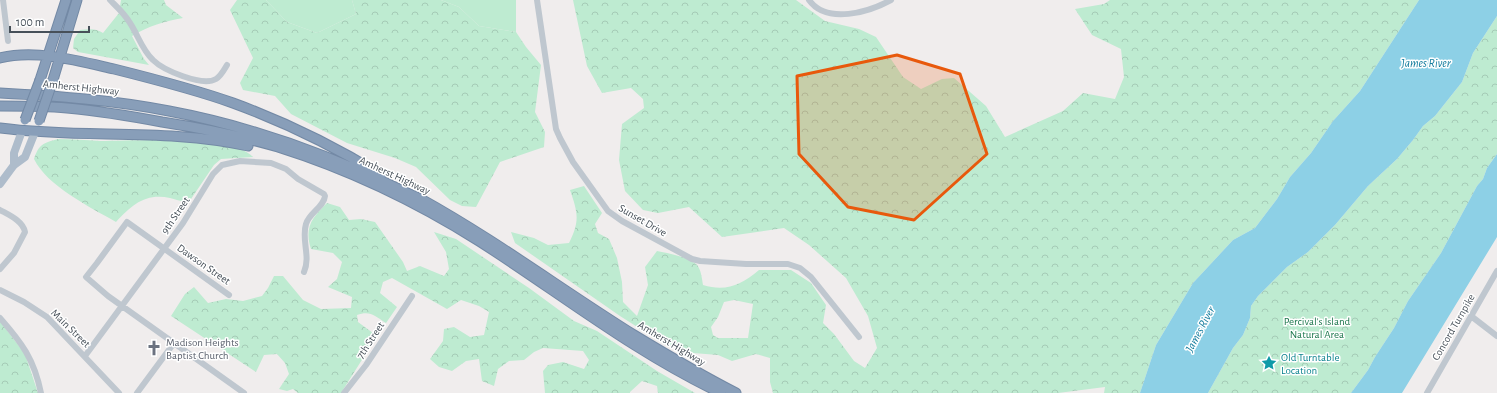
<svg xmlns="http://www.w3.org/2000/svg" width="1497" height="393" font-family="'Alegreya Sans',sans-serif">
<defs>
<pattern id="forest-crowns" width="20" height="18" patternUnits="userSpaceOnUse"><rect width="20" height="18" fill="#beebd1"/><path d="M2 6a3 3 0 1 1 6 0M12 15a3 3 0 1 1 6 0" fill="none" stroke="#a5cbb6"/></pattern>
</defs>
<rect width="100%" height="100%" fill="#f0eded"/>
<path fill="#beebd1" d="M 266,0 L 352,0 L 356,14 L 317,33 L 287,22 Z
M 441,0 L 516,0 L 516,32 L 479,26 L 459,7 Z"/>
<path fill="url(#forest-crowns)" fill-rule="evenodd" d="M 121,0 L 164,0 L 166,5 L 183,18 C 165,21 148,26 132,36 L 144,59 L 149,65 L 78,52 L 73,48 L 74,39 L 80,30 C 88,29 96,28 103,33 L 119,13 Z
M 237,0 L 266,0 L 287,22 L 317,33 L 356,14 L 352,0 L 441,0 L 459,7 L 479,26 L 516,32 L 526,47 L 541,65 L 535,112 L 545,132 L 544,147 L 500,162 L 476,207 L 462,206 L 450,200 L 416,167 L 395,158 L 347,143 L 291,114 L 275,96 L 243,90 L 240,83 L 253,58 L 230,10 Z
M 573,0 L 796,0 L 825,21 L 859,29 L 876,37 L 903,77 L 921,89 L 942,79 L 954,78 L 986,106 L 1005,137 L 1063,111 L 1083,93 L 1115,99 L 1124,77 L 1121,49 L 1092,35 L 1075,9 L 1104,4 L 1110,0 L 1419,0 L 1360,91 L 1333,121 L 1311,153 L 1290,177 L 1277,199 L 1255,228 L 1233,240 L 1193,283 L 1156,345 L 1140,393 L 1104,393 L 1105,387 L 1058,393 L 773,393 L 770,382 L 770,358 L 756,354 L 732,361 L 718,355 L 693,353 L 664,344 L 620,316 L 515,243 L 511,232 L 534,238 L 548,245 L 569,243 C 580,221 578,213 570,190 L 584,186 L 602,213 L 595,224 L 598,233 L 609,239 L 617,258 L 622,282 L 623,302 L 637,316 L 648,285 L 645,267 L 657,251 C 668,253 688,257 696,264 C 701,268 702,279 703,285 C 726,292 741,285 759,270 L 791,270 L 811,283 L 826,305 L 823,323 L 834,334 L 854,361 L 865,368 L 877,348 L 868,316 L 846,278 L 809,245 L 784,228 L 722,237 L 689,207 L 658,213 L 643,210 L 625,191 L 619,160 L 622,124 L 644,108 L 643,99 L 631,88 L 602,93 L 587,66 ZM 734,300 L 753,304 L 748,338 L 718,338 L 713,335 L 711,327 L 718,317 L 724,302 Z
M 1497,16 L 1497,154 L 1487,168 L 1483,179 L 1477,186 L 1441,253 L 1408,301 L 1394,328 L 1375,357 L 1368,370 L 1351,393 L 1208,393 L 1233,348 L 1243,335 L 1250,318 L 1251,306 L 1258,296 L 1287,267 L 1308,252 L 1335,225 L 1368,186 L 1397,159 L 1413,140 L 1423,126 L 1435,116 L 1462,82 L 1473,53 Z
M 58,139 C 72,139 86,140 100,141 C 132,141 233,134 253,157 L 221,159 L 214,165 L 191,199 C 183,203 178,200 170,198 C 145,193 132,205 116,222 C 90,207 47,186 34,159 C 39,144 43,143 58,139 Z
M 327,203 L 340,207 L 349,220 L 361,219 L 375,222 L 403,262 L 407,271 L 420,266 L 444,276 L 449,269 L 446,252 L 434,232 L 456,239 L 529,288 L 574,321 L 597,331 L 657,371 L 695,393 L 658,393 L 657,386 L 642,381 L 630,392 L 630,393 L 545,393 L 543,371 L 548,365 L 563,362 L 584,369 L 589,360 L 583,351 L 543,348 L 534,352 L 524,360 L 509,361 L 498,369 L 494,386 L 482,381 L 479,359 L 466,361 L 452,371 L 439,367 L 430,359 L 443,341 L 444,329 L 454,327 L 470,337 L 484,335 L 489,312 L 479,306 L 461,300 L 447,309 L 392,278 L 383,282 L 380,293 L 397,307 L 386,323 C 375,316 370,310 357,315 L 358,322 L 377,336 L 341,393 L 298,393 L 293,389 L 287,391 L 279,389 L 289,374 L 285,363 L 277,354 L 264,355 L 256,372 L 171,316 L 185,294 L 194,287 L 208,303 L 226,299 L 243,301 L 262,296 L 268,288 L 274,276 L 283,276 L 303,300 L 321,309 L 351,308 L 352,297 L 328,287 L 337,279 L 342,262 L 333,253 L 311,249 C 304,227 312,218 327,203 Z
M 0,321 L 25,354 L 38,393 L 0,393 Z"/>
<path fill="#8dd0e6" d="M 1419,0 L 1497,0 L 1497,16 L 1473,53 L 1462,82 L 1435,116 L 1423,126 L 1413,140 L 1397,159 L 1368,186 L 1335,225 L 1308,252 L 1287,267 L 1258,296 L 1251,306 L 1250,318 L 1243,335 L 1233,348 L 1208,393 L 1140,393 L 1156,345 L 1193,283 L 1233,240 L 1255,228 L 1277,199 L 1290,177 L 1311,153 L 1333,121 L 1360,91 Z
M 1497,154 L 1497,237 L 1402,393 L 1351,393 L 1368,370 L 1375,357 L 1394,328 L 1408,301 L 1441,253 L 1477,186 L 1483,179 L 1487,168 Z"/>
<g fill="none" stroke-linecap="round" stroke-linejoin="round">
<defs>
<path id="highway" d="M 0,58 C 36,49 79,61 114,69 C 154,79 194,89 233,103 C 285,122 334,146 381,175
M 40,80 L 66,0
M 53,80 L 77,0
M 0,93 C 57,96 113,100 169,111 C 249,126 327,154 399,189 C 407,193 414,196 421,199 C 495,240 562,290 634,335 C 667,355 701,375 736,393
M 0,106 C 22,106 45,106 67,108 C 99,111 130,116 162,122 C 201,128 240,136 278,147 C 348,169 417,202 479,241 C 559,292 634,352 721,393
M 0,128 C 82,139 166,128 248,146"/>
</defs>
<use href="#highway" stroke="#7389a5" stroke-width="11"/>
<path stroke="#bfc7cf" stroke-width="6" d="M 3,0 L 8,41
M 110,0 C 117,7 125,14 130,23 C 138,35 142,50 153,60 C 163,70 202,87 216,79 C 221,76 224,70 227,65
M 537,0 L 556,129 L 560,138 L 573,162 L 608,211 L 622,221 L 692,259 L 700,261 L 746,264 L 788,264 L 800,268 L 811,277 L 859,337
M 809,0 C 827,25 869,12 891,0
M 0,210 C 9,215 23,221 25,232 L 14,253 L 0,269
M 0,290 L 24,302 L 47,317 L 119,393
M 229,295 L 127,222 L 97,263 L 86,277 L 108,296 L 244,393
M 1471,316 L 1497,336
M 0,318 C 22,343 34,359 41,393
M 85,356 L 183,223 L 213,174 L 222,165 L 240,161 L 271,163 L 286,169 L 298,179 L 324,194 L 325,196 C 324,207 309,213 306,224 C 301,240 311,256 304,272
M 137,393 L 174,343
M 344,393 L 366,365 L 412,296
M 1427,393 L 1497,271"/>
<path stroke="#aebccb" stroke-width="8" d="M 14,165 L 14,153 L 22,131
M 0,184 L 14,165 L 25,157 L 35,132"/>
<use href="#highway" stroke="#889eb9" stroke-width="9"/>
<defs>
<path id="highway-bridge" d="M 25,120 L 40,80
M 39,121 L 53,80"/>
</defs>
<use href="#highway-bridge" stroke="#7389a5" stroke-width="11" stroke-linecap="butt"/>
<use href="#highway-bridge" stroke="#889eb9" stroke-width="9"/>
</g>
<path fill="#e8590c" fill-opacity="0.2" stroke="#e8590c" stroke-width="3" stroke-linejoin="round" d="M 897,55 L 960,74 L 987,154 L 914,220 L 848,207 L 799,154 L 797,76 Z"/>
<defs>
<symbol id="church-bare" viewBox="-9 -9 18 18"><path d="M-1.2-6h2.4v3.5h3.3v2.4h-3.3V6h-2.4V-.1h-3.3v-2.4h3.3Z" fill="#6b7280" stroke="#fff" stroke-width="2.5" paint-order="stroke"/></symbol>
<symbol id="sight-bare" viewBox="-9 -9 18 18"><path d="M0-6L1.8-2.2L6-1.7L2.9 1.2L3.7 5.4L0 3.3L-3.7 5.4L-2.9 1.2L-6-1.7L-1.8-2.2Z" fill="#0f9aa8" stroke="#fff" stroke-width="2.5" paint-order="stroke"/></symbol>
</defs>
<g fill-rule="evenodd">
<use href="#church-bare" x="143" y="337" width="22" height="22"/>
<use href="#sight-bare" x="1258" y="352" width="22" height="22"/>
</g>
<g text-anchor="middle" stroke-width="3" stroke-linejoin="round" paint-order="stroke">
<g font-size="11" fill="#475059" stroke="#fff">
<text transform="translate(81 87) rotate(6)" y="4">Amherst Highway</text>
<text transform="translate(395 175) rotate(25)" y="4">Amherst Highway</text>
<text transform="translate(175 215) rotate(-56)" y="4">9th Street</text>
<text transform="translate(643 220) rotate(30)" y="4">Sunset Drive</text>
<text transform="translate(204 264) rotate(35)" y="4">Dawson Street</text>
<text transform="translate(1453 327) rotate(-60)" y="4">Concord Turnpike</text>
<text transform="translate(71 328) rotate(44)" y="4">Main Street</text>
<text transform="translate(370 340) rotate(-57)" y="4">7th Street</text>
<text transform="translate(672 343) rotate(31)" y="4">Amherst Highway</text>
</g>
<g font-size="11" fill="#1c764c" stroke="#fff">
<text x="1317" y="325">Percival's Island<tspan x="1317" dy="13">Natural Area</tspan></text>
</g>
<g font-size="11" fill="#5b616d" stroke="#fff" text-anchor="start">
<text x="166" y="346">Madison Heights<tspan x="166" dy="13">Baptist Church</tspan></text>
</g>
<g font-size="11" fill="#0d838f" stroke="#fff" text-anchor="start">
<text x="1281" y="361">Old Turntable<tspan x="1281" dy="13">Location</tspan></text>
</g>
<g font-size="12" font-style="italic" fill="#157d9e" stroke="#fff">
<text x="1426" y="67">James River</text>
<text transform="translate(1200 329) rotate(-62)" y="4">James River</text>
</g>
</g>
<path d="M10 26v6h79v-6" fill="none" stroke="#475059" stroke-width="2"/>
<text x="16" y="26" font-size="12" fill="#475059" stroke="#ffffff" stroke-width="3" paint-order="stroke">100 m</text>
</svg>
